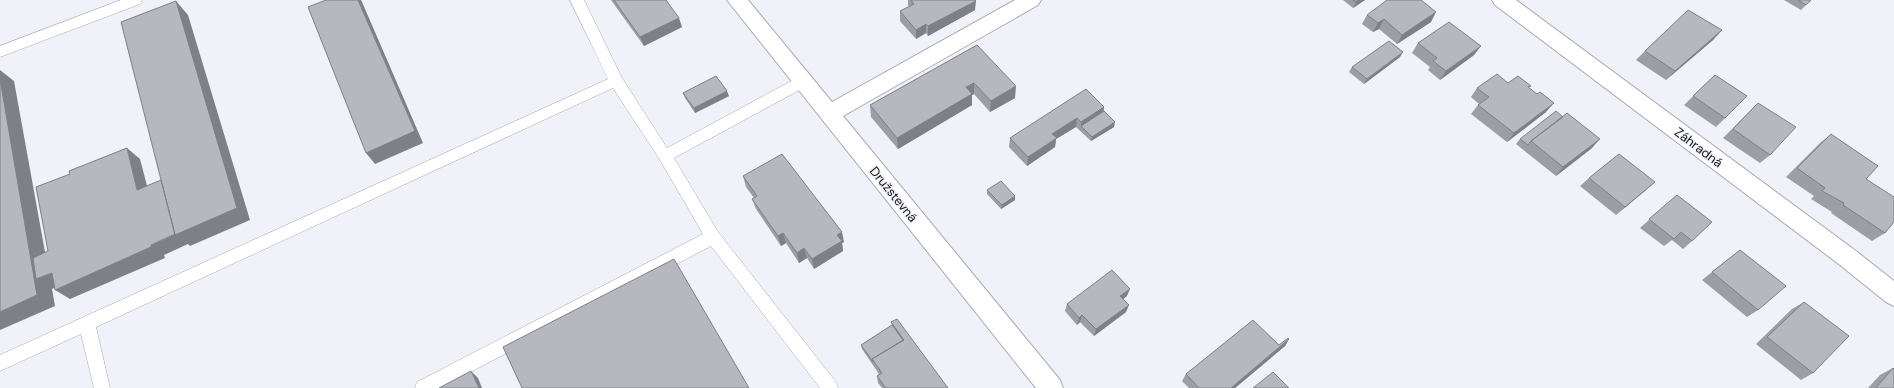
<svg xmlns="http://www.w3.org/2000/svg" width="1894" height="388" font-family="'DM Sans',sans-serif">
<rect width="100%" height="100%" fill="#f0f1f9"/>
<g fill="none" stroke-linecap="round" stroke-linejoin="round">
<defs>
<path id="lane" d="M 121,0 L 142,0 L 140,4 L 0,57 L 0,46 Z
M 570,0 L 584,0 L 622,78 L 667,148 L 797,78 L 802,76 L 807,78 L 809,82 L 807,86 L 674,158 L 718,232 L 836,382 L 838,388 L 820,388 L 711,246 L 440,388 L 415,388 L 417,382 L 703,234 L 660,160 L 613,88 L 96,327 L 110,388 L 94,388 L 81,334 L 0,371 L 0,355 L 608,79 Z"/>
<path id="street" d="M 727,0 L 748,0 L 832,102 L 1015,0 L 1041,0 L 1038,5 L 843,116 L 1060,380 L 1063,388 L 1036,388 Z
M 1492,0 L 1516,0 L 1856,251 L 1894,281 L 1894,306 L 1886,302 L 1840,265 L 1495,5 Z"/>
</defs>
<use href="#lane" stroke="#a8a9b1" stroke-width="1"/>
<use href="#street" stroke="#a8a9b1" stroke-width="2"/>
<use href="#lane" fill="#fff" fill-rule="evenodd"/>
<use href="#street" fill="#fff" fill-rule="evenodd"/>
</g>
<path fill="#9d9da4" d="M 611,0 L 666,0 L 682,27 L 644,46 Z
M 908,0 L 975,0 L 975,10 L 928,36 L 926,33 L 916,39 L 900,21 L 900,11 L 909,7 L 908,5 Z
M 1343,0 L 1365,0 L 1353,8 Z
M 1784,0 L 1811,0 L 1801,10 Z
M 1367,15 L 1431,22 L 1397,44 L 1379,29 L 1373,32 L 1362,24 Z
M 1722,30 L 1713,40 L 1666,80 L 1636,60 L 1645,51 Z
M 1418,43 L 1474,55 L 1440,80 L 1428,70 L 1430,67 L 1412,53 Z
M 977,45 L 1015,98 L 990,112 L 974,94 L 972,95 L 972,105 L 898,149 L 871,117 L 870,105 Z
M 1400,57 L 1364,84 L 1349,72 L 1352,67 Z
M 1715,75 L 1725,118 L 1716,127 L 1684,105 Z
M 1508,83 L 1529,88 L 1546,112 L 1507,142 L 1471,114 L 1478,105 L 1479,104 L 1471,97 L 1477,88 Z
M 683,93 L 729,96 L 695,113 L 685,98 Z
M 1758,103 L 1770,155 L 1760,163 L 1723,138 Z
M 1104,107 L 1104,111 L 1114,127 L 1091,141 L 1076,127 L 1056,139 L 1055,147 L 1027,166 L 1009,147 L 1010,138 Z
M 1831,134 L 1866,179 L 1885,233 L 1872,241 L 1831,213 L 1832,212 L 1811,199 L 1814,196 L 1786,177 L 1820,143 Z
M 1520,139 L 1592,148 L 1556,176 L 1516,144 Z
M 743,176 L 844,242 L 842,243 L 843,251 L 814,269 L 807,258 L 799,263 L 786,243 L 781,246 L 756,209 L 752,199 L 754,198 L 746,187 Z
M 1589,178 L 1646,190 L 1616,215 L 1580,186 Z
M 987,190 L 1015,200 L 1001,209 L 987,194 Z
M 1677,195 L 1692,241 L 1683,249 L 1672,240 L 1664,246 L 1640,228 Z
M 1740,250 L 1758,310 L 1747,317 L 1702,280 Z
M 1127,296 L 1123,299 L 1126,312 L 1094,336 L 1080,322 L 1077,325 L 1065,311 L 1067,304 Z
M 1804,302 L 1813,373 L 1801,380 L 1756,344 L 1792,309 Z
M 891,322 L 948,388 L 882,388 L 878,383 L 877,376 L 879,374 L 862,349 L 861,345 L 892,325 Z
M 1289,339 L 1285,346 L 1235,388 L 1189,388 L 1182,381 L 1186,374 L 1279,345 Z
M 1893,368 L 1894,388 L 1868,388 L 1880,375 Z"/>
<path fill="#7f8086" d="M 358,0 L 361,0 L 362,2 L 423,143 L 375,164 L 366,153 Z
M 1359,0 L 1365,0 L 1353,8 L 1356,2 Z
M 176,1 L 188,15 L 250,220 L 190,246 L 188,244 L 164,255 L 165,258 L 70,299 L 55,290 L 151,245 L 176,234 Z
M 976,1 L 975,10 L 928,36 L 928,26 Z
M 1436,12 L 1431,22 L 1397,44 L 1402,35 Z
M 679,18 L 682,27 L 644,46 L 640,37 Z
M 1384,19 L 1379,29 L 1373,32 L 1378,23 Z
M 926,24 L 926,33 L 916,39 L 916,30 Z
M 1722,30 L 1713,40 L 1666,80 L 1675,71 Z
M 1481,46 L 1474,55 L 1440,80 L 1446,71 Z
M 1403,52 L 1400,57 L 1364,84 L 1367,79 Z
M 0,70 L 14,81 L 49,274 L 52,273 L 67,282 L 52,289 L 55,306 L 0,330 Z
M 974,83 L 974,94 L 972,95 L 972,105 L 898,149 L 897,138 L 966,87 Z
M 1016,86 L 1015,98 L 990,112 L 991,101 Z
M 727,91 L 729,96 L 695,113 L 694,108 Z
M 1554,103 L 1546,112 L 1507,142 L 1514,133 Z
M 1104,107 L 1102,116 L 1081,126 L 1081,122 Z
M 1077,118 L 1076,127 L 1056,139 L 1055,147 L 1027,166 L 1028,157 L 1052,134 Z
M 1115,122 L 1114,127 L 1091,141 L 1092,137 Z
M 1600,139 L 1592,148 L 1556,176 L 1563,167 Z
M 127,148 L 140,159 L 151,201 L 137,190 Z
M 1655,182 L 1646,190 L 1616,215 L 1625,207 Z
M 1015,196 L 1015,200 L 1001,209 L 1002,205 Z
M 842,232 L 844,242 L 842,243 L 843,251 L 814,269 L 812,259 L 837,235 Z
M 783,233 L 786,243 L 781,246 L 778,236 Z
M 804,248 L 807,258 L 799,263 L 797,253 Z
M 1130,289 L 1127,296 L 1117,304 L 1120,296 Z
M 1129,305 L 1126,312 L 1094,336 L 1096,329 Z
M 1082,315 L 1080,322 L 1077,325 L 1079,318 Z
M 1289,339 L 1285,346 L 1235,388 L 1231,388 Z
M 471,371 L 478,378 L 482,388 L 479,388 Z"/>
<path fill="#b6b7bf" stroke="#7f8086" d="M 326,0 L 358,0 L 415,131 L 366,153 L 308,7 Z
M 614,0 L 666,0 L 679,18 L 640,37 Z
M 911,0 L 975,0 L 976,1 L 928,26 L 926,24 L 916,30 L 900,11 L 914,4 Z
M 1353,0 L 1359,0 L 1356,2 Z
M 1387,0 L 1421,0 L 1436,12 L 1402,35 L 1384,19 L 1378,23 L 1367,15 Z
M 1798,0 L 1811,0 L 1806,5 Z
M 176,1 L 237,208 L 175,235 L 121,22 Z
M 1688,10 L 1722,30 L 1675,71 L 1645,51 Z
M 1449,22 L 1481,46 L 1446,71 L 1433,61 L 1437,58 L 1418,43 Z
M 1389,41 L 1403,52 L 1367,79 L 1352,67 Z
M 977,45 L 1016,86 L 991,101 L 974,83 L 966,87 L 972,94 L 897,138 L 870,105 Z
M 1497,74 L 1508,83 L 1518,76 L 1531,86 L 1528,87 L 1537,94 L 1540,92 L 1554,103 L 1514,133 L 1478,105 L 1489,97 L 1477,88 Z
M 1715,75 L 1747,96 L 1725,118 L 1693,96 Z
M 716,76 L 727,91 L 694,108 L 683,93 Z
M 0,79 L 37,295 L 0,312 Z
M 1086,89 L 1104,107 L 1081,122 L 1077,118 L 1052,134 L 1057,138 L 1028,157 L 1010,138 Z
M 1758,103 L 1796,127 L 1770,155 L 1733,129 Z
M 1104,111 L 1115,122 L 1092,137 L 1081,126 Z
M 1556,111 L 1563,117 L 1531,141 L 1528,145 L 1520,139 Z
M 1567,113 L 1600,139 L 1563,167 L 1531,141 Z
M 1831,134 L 1878,166 L 1866,179 L 1894,197 L 1894,222 L 1885,233 L 1843,205 L 1844,203 L 1822,191 L 1825,188 L 1797,168 Z
M 127,148 L 137,190 L 161,180 L 175,234 L 151,245 L 151,247 L 55,290 L 52,273 L 36,279 L 33,258 L 48,251 L 36,187 L 70,174 L 69,171 Z
M 782,154 L 842,232 L 837,235 L 842,241 L 812,259 L 804,248 L 797,253 L 783,233 L 778,236 L 752,199 L 757,196 L 743,176 Z
M 1619,154 L 1655,182 L 1625,207 L 1589,178 Z
M 1001,181 L 1015,196 L 1002,205 L 987,190 Z
M 1677,195 L 1712,222 L 1692,241 L 1681,232 L 1674,239 L 1649,219 Z
M 1740,250 L 1786,286 L 1758,310 L 1712,272 Z
M 674,259 L 749,388 L 522,388 L 503,347 Z
M 1112,270 L 1130,289 L 1120,296 L 1129,305 L 1096,329 L 1082,315 L 1079,318 L 1067,304 Z
M 1804,302 L 1849,336 L 1813,373 L 1767,337 Z
M 897,319 L 948,388 L 886,388 L 877,376 L 882,373 L 872,359 L 904,340 L 891,322 Z
M 1253,320 L 1279,345 L 1288,338 L 1289,339 L 1231,388 L 1199,388 L 1186,374 Z
M 892,325 L 903,340 L 872,359 L 873,362 L 861,345 Z
M 1893,368 L 1894,369 L 1894,388 L 1876,388 Z
M 471,371 L 479,388 L 439,388 Z
M 1273,372 L 1289,388 L 1253,388 Z"/>
<g text-anchor="middle" stroke-width="3" stroke-linejoin="round" paint-order="stroke">
<g font-size="13" fill="#19191c" stroke="#f0f1f9">
<text transform="translate(1699 147) rotate(37)" y="5">Záhradná</text>
<text transform="translate(894 194) rotate(51)" y="5">Družstevná</text>
</g>
</g>
</svg>
